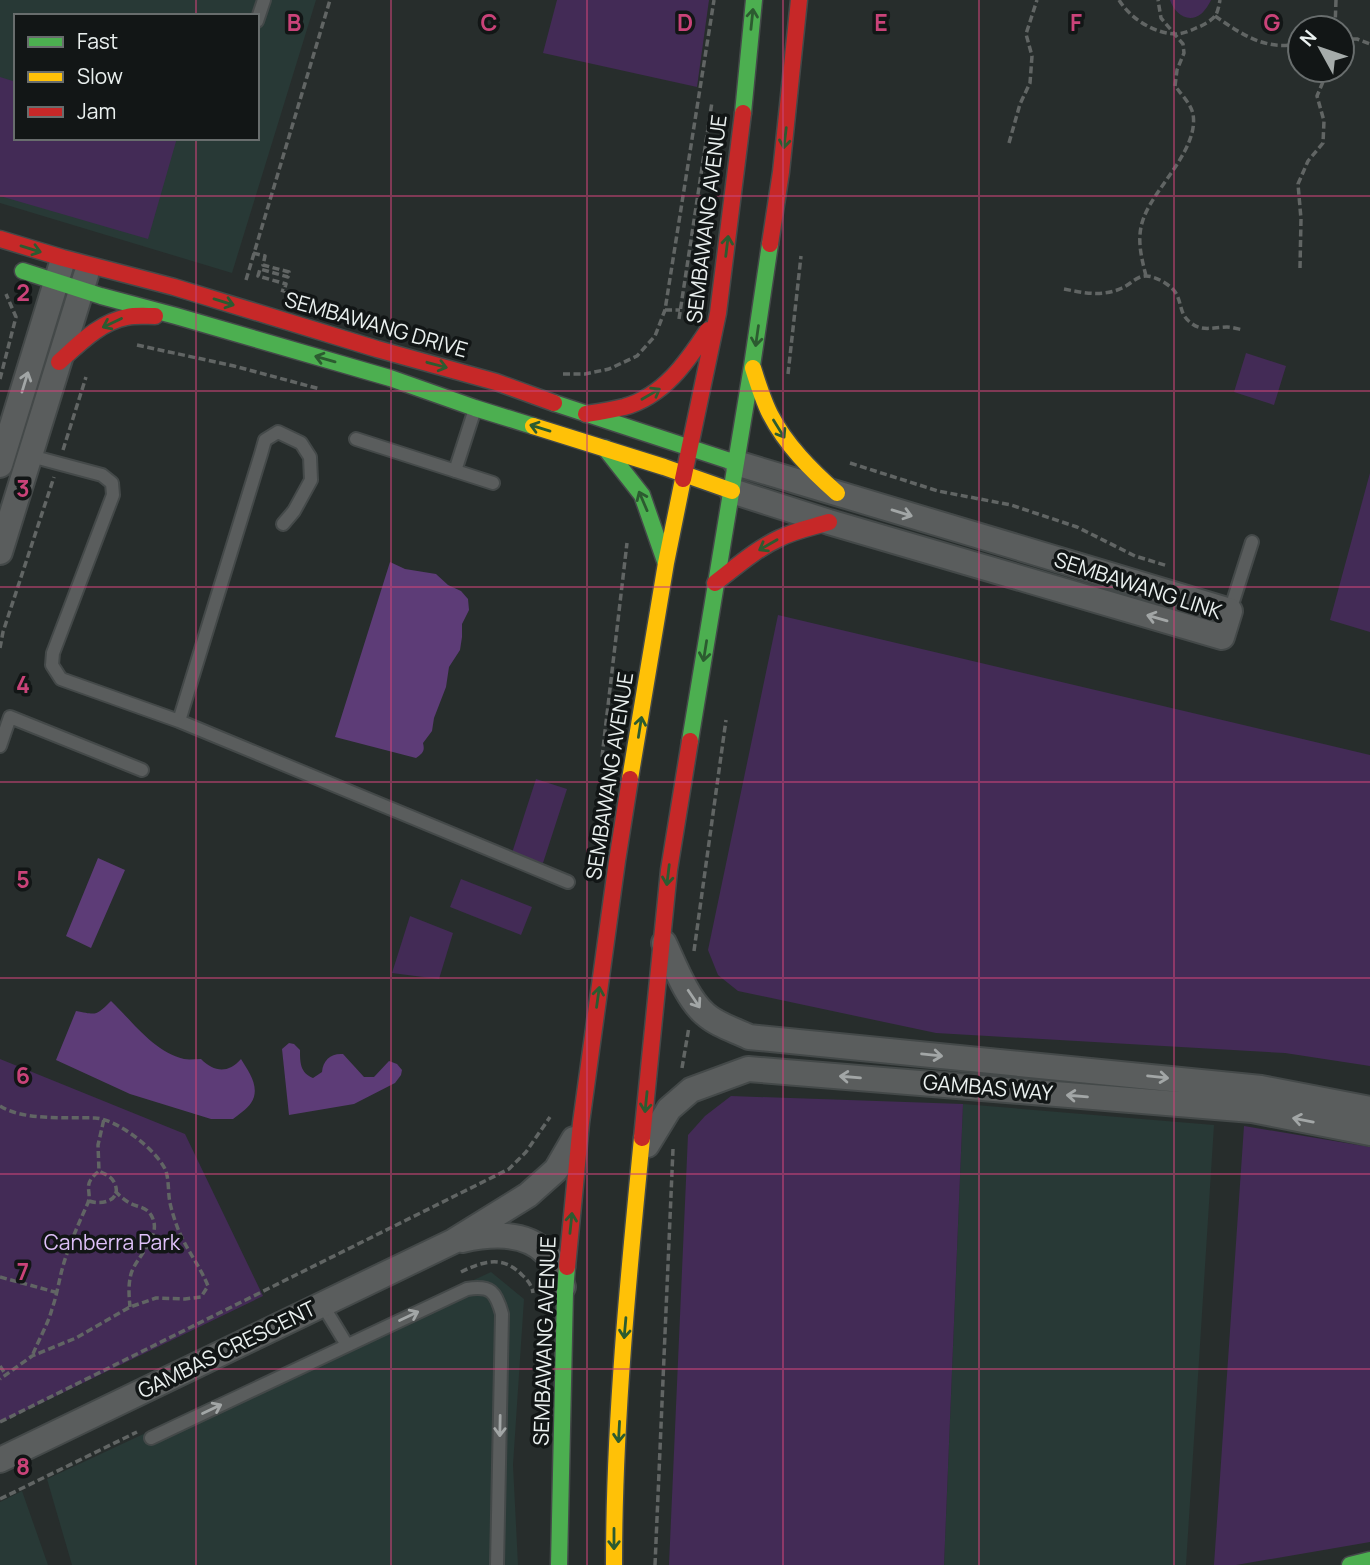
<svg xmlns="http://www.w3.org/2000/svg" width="1370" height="1565" font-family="Manrope,sans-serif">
<rect width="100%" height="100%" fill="#272d2c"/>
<path fill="#283936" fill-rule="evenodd" d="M 0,0 L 316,0 L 232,273 L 0,203 ZM 16,16 L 257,16 L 257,138 L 16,138 Z
M 963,1104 L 1214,1125 L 1186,1565 L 944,1565 Z
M 491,1272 L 524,1299 L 513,1465 L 518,1565 L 72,1565 L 47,1479 Z
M 22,1491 L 48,1565 L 0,1565 L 0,1502 Z"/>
<path fill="#432b56" d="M 557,0 L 709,0 L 697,87 L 543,53 Z
M 1170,0 L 1211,0 C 1209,4 1205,11 1201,14 C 1188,24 1174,13 1170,0 Z
M 0,77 L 16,82 L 16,138 L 177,138 L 148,239 L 0,196 Z
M 1246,353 L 1286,366 L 1274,405 L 1234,392 Z
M 1370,473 L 1370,632 L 1330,620 Z
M 778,615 L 1370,755 L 1370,1066 L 1285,1053 L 936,1033 L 738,991 L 718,975 L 708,950 Z
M 536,779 L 567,789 L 543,863 L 512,853 Z
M 461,879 L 532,907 L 521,935 L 450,907 Z
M 410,916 L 453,933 L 439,979 L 392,973 Z
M 0,1059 L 185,1134 L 263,1296 L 0,1423 Z
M 731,1096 L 963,1104 L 944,1565 L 669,1565 L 688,1135 L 705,1116 Z
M 1244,1126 L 1370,1147 L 1370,1542 L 1236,1565 L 1214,1565 Z"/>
<path fill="#5d3c77" d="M 390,562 L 405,569 L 436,574 L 448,585 L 461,591 L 468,599 L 469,610 L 462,624 L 462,637 L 460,650 L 449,667 L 446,687 L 434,718 L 432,731 L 423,743 C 425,751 423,753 416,758 L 335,737 Z
M 98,858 L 125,870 L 91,948 L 66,936 Z
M 111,1001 C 132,1021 154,1052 184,1059 C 189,1060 195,1059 201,1059 C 214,1072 228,1074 241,1059 C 249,1072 261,1088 251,1103 C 247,1109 238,1115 233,1119 L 211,1119 L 130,1094 L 56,1060 L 76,1011 C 97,1015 96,1016 111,1001 Z
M 289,1043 L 294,1044 L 300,1050 C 300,1062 300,1073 313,1078 L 322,1072 C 323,1060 331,1053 343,1054 L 364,1077 L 374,1077 L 389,1061 L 397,1064 L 402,1070 L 401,1075 L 395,1083 L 354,1104 L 289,1115 L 282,1049 Z"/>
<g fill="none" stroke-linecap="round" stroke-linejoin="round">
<defs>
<path id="lane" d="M 257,21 L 264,0
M 356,439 L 493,483
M 27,455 L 102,475 L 112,483 L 113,495 L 53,653 L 52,665 L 61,679 L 179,721 L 568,882
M 455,471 L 474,412
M 1230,611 L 1252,542
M 179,721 L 261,454 L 265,440 L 278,432 L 301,443 L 310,457 L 311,480 L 294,511 L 283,524
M 0,746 L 10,717 L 142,770
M 322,1304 L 347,1345
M 151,1438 L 467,1289 C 491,1285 496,1292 502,1314 L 497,1565"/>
<path id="street" d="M 0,465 L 61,266
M 732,491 L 829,522 L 1222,637 L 1230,611 L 736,463
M 0,552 L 86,275
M 664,943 C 674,964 687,999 705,1014 C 717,1025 735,1030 749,1037 L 1261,1088 L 1370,1109
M 647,1145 L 669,1109 L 691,1090 L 748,1069 L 1252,1110 L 1370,1133
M 462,1240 C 489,1234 525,1231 546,1253 C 555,1262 559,1275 563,1287
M 0,1460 L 454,1241 L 528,1195 L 556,1170 L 574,1139"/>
<path id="fast" d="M 743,113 L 754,0
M 23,271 L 101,296 L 176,316 L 390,378 L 475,408 L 533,426
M 554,403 L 736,463
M 605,448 L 642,495 L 665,561
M 690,741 L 752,366 L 770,244
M 559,1565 L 565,1291 L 567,1267
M 1350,1565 L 1370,1560"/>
<path id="slow" d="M 753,368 C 758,384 763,400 770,414 C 786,445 811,470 837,493
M 533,426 L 664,467 L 732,491
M 630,779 L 666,563 L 683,479
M 614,1565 C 614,1422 628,1280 642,1138"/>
<path id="jam" d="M 0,239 L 63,258 L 174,287 L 377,349 L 496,382 L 554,403
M 770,244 L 781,172 L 799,0
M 59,362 C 79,344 100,322 127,317 C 136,315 146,316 155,316
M 586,414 C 599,412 612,410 624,407 C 664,396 687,362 708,330
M 683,479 L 718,313 L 743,113
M 715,583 C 736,567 756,549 780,538 C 796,530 813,527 829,522
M 642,1138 L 669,870 L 690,741
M 567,1267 L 581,1123 L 617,861 L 630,779"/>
</defs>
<use href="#lane" stroke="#444949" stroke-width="16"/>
<use href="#street" stroke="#444949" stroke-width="28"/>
<use href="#fast" stroke="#444949" stroke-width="19"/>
<use href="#slow" stroke="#444949" stroke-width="19"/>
<use href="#jam" stroke="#444949" stroke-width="19"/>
<path stroke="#616564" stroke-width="3.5" stroke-dasharray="7 3.5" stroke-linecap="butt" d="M 1119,0 C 1130,18 1153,33 1175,34 C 1182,34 1190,31 1196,28 C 1202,26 1211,21 1215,16 C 1218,12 1219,5 1220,0
M 1215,16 C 1241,34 1267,52 1300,43
M 1335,28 L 1336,0
M 1342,39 L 1357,39 L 1370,44
M 1009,143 L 1020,104 L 1030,83 L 1032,56 L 1026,34 L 1037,0
M 253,253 L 265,256 L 263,265 L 289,272 L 288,277 L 260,269 L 258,276 L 286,284 L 284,291 L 281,290
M 1300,268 L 1301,219 L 1298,184 L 1308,161 L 1323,143 L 1324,121 L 1317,96 L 1328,70
M 1146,276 C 1141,256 1136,237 1144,217 C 1156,186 1199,149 1193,114 C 1191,104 1181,94 1175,86 L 1177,70 L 1184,53 L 1183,44 L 1161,18 L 1158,0
M 246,280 L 330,0
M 1064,289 C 1084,293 1103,297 1122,288 C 1130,285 1136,276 1146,276 C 1156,276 1173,286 1177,295 C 1182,306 1180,315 1191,323 C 1202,332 1214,327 1227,327 C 1232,327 1238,329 1243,330
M 665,310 L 680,310
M 679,319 L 712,102
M 137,345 L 234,366 L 320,389
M 563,374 L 585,374 L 609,369 L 637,356 L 655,336 L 665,310 L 714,0
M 788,374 L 801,256
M 0,379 L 16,317 L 6,294
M 63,450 L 86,377
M 850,463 L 938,491 L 1011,505 L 1077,527 L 1135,556 L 1168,566
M 0,648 L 3,632 L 54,477
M 602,757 L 627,543
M 694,951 L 726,720
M 682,1068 L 689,1027
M 0,1106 C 24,1121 66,1117 95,1118 C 117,1119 157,1150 166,1171 C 169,1181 168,1193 170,1203 C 172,1212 175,1221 178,1229 C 186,1249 200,1266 208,1286 L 201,1297 L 185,1299 L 156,1298 L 130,1307 L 76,1338 L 32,1356 L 0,1379
M 115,1191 C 119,1195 123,1199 128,1202 C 135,1207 146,1206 151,1215 C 164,1236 136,1256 131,1274 C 128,1285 129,1296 130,1307
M 89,1201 C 104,1206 123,1199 114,1182 C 111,1176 104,1174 99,1171
M 461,1272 C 483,1261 503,1255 522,1275 C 528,1280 532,1286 533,1293
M 0,1277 L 55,1292
M 33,1354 C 39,1339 48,1324 52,1309 C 57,1295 59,1280 63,1266 C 69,1245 78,1225 87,1205 C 94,1191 80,1186 99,1171 L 98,1145 L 104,1119
M 0,1366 L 6,1375
M 0,1422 L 509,1169 L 526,1152 L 550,1117
M 0,1499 L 137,1432
M 655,1565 L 673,1149"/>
<use href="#lane" stroke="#5a5d5d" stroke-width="12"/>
<use href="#street" stroke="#5a5d5d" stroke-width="24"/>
<use href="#fast" stroke="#4caf50" stroke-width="16"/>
<use href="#slow" stroke="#ffc107" stroke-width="16"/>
<use href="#jam" stroke="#c62828" stroke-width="16"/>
</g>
<defs><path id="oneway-shaft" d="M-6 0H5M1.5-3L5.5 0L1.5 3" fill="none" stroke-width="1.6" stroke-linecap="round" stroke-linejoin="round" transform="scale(1.75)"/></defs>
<g stroke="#2c5b30">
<use href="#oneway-shaft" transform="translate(752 19) rotate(-84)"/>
<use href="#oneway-shaft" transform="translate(785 138) rotate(97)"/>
<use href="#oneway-shaft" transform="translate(727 246) rotate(-83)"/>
<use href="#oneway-shaft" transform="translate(31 249) rotate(17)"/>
<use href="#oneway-shaft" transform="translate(224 302) rotate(17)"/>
<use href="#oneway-shaft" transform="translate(112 323) rotate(155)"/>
<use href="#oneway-shaft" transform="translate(757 336) rotate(98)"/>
<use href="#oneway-shaft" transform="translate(325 359) rotate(-164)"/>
<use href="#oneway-shaft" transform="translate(437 365) rotate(15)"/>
<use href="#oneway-shaft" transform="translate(651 394) rotate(-30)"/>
<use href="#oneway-shaft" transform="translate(540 428) rotate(-163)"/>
<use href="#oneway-shaft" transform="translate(779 429) rotate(58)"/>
<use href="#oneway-shaft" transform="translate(643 501) rotate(-113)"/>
<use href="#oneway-shaft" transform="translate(768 545) rotate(150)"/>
<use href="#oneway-shaft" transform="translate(705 651) rotate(99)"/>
<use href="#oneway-shaft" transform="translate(640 727) rotate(-81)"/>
<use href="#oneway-shaft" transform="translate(668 875) rotate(97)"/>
<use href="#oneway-shaft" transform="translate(598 997) rotate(-82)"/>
<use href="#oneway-shaft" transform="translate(646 1102) rotate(96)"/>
<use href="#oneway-shaft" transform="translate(571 1223) rotate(-84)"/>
<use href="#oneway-shaft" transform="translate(625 1328) rotate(95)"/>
<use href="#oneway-shaft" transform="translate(619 1432) rotate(93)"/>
<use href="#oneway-shaft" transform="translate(614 1539) rotate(90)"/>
</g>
<g stroke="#a2a6a6">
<use href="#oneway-shaft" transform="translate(25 382) rotate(-73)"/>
<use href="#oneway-shaft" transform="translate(902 513) rotate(17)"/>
<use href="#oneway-shaft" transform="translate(1157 618) rotate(-164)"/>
<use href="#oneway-shaft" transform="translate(694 999) rotate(56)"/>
<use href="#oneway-shaft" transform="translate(932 1055) rotate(6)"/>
<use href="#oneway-shaft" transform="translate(850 1077) rotate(-175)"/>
<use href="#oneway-shaft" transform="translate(1158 1077) rotate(6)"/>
<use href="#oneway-shaft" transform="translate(1077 1096) rotate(-175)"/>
<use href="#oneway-shaft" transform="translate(1303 1120) rotate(-169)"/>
<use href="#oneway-shaft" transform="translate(409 1316) rotate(-25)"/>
<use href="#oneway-shaft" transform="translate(212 1409) rotate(-25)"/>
<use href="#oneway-shaft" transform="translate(500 1426) rotate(91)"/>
</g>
<path fill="none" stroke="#ca4379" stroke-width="2" stroke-opacity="0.55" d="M 196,0 L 196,16M 391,0 L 391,1565M 587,0 L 587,1565M 783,0 L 783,1565M 979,0 L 979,1565M 1174,0 L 1174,1565M 196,138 L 196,1565M 0,196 L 1370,196M 0,391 L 1370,391M 0,587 L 1370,587M 0,782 L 1370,782M 0,978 L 1370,978M 0,1174 L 1370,1174M 0,1369 L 1370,1369"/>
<g text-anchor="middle" stroke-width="7" stroke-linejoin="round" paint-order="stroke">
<g font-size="21" fill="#eaf0ef" stroke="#121616">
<text transform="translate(707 219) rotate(-83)" y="7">SEMBAWANG AVENUE</text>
<text transform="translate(376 325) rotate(16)" y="7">SEMBAWANG DRIVE</text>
<text transform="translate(1138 586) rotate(18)" y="7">SEMBAWANG LINK</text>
<text transform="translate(610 776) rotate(-81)" y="7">SEMBAWANG AVENUE</text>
<text transform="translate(988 1088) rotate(5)" y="7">GAMBAS WAY</text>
<text transform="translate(545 1341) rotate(-88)" y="7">SEMBAWANG AVENUE</text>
<text transform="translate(227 1350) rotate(-26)" y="7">GAMBAS CRESCENT</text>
</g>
<g font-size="21" fill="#dec0f8" stroke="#121616">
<text x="112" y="1250">Canberra Park</text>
</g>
</g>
<g font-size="23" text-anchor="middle" font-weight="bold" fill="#ca4379" stroke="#121616" stroke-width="7" stroke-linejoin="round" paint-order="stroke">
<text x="294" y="31">B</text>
<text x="489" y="31">C</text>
<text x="685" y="31">D</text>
<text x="881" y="31">E</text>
<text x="1076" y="31">F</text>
<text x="1272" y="31">G</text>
<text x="23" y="301">2</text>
<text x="23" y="497">3</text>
<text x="23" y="693">4</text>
<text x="23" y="888">5</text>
<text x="23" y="1084">6</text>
<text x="23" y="1280">7</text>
<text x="23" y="1475">8</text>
</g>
<rect x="14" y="14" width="245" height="126" fill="#121616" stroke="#686d6d" stroke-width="2"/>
<rect x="28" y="37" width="35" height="10" fill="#4caf50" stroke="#686d6d" stroke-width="2"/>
<text x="77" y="49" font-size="21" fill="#eaf0ef">Fast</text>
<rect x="28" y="72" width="35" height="10" fill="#ffc107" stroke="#686d6d" stroke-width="2"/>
<text x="77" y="84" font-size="21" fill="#eaf0ef">Slow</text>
<rect x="28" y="107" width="35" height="10" fill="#c62828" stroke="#686d6d" stroke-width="2"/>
<text x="77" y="119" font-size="21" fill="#eaf0ef">Jam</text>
<g transform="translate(1321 49) rotate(310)"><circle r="33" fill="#121616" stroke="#686d6d" stroke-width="2"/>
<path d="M0-5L12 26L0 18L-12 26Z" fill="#a6acab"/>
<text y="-10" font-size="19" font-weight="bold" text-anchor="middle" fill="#eaf0ef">N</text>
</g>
</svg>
